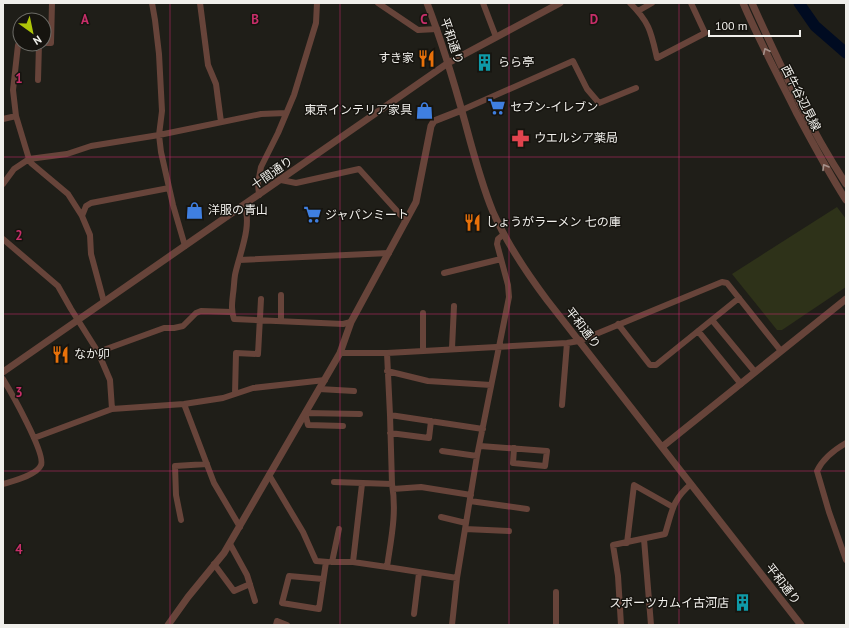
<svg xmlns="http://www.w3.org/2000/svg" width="849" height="628" font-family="'PT Sans','Noto Sans JP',sans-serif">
<rect width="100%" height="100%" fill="#1f1e18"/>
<path fill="#2e3219" d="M 837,207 L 846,219 L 846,287 L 782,330 L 777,330 L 732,274 Z"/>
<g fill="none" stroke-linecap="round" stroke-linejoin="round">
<path stroke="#000b21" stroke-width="11" d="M 799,3 L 815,26 L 846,53"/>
<path stroke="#67443a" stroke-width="6" d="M 152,3 L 155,20 L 159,54 L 162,111 L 159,135 L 161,152 L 173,205 L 185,246
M 200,3 L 208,65 L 216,84 L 221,122
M 378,3 L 418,30 L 437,29
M 483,3 L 496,37
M 630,3 C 650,23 651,32 657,58 L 705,33 L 691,3
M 638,11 L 652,3
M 44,43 L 51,43 L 52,3
M 33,44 L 18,45 L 13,90 L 16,116 L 29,159 L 31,163 L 68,194 L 82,216 L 90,235 L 91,254 L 104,302
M 38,80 L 39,44
M 462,110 L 573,61 L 587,89 L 599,103 L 636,88
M 3,119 L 16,116
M 281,180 L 296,183 L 359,169 L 406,221
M 3,184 L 14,169 L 29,159 L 67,154 L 91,146 L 159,135 L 261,114 L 286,113
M 259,195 L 258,183 L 261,167 L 278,133 L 294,95 L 316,23 L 317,3
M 244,205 C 253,225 239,255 235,275 C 234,281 234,288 233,294 C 232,303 231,310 234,319 L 343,324 L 351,322
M 82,216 L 86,206 L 91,203 L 169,188
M 3,239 L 58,286 L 71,309 L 98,352 L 110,380 L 112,409
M 239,260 L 389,253
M 444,273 L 501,259
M 281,295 L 281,321
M 712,320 L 755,372
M 618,324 L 650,365 L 656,365 L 739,298
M 698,331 L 741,384
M 452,348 L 454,306
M 423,351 L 423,313
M 98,352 L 164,328 L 174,328 L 183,326 L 196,313 L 201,311 L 232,312
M 340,353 L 387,353 L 567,343 L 579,341 L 722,282 L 727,283 L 781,351
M 387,353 L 390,415 L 483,429
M 387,371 L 428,381 L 491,385
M 3,379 C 11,392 46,454 41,465 C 37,475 13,481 3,484
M 319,389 L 354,391
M 235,394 L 236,353 L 258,354 L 261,299
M 184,404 L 214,483 L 240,527
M 562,405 L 567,343
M 343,426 L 308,425 L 305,413 L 360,414
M 390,433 L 429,438 L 431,421
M 34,438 L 112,409 L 184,404 L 223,398 L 253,388 L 325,380
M 846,443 C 834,450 823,458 817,471 L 829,512 L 846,560
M 480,446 L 547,451 L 545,466 L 513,463 L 514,448
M 442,451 L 477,456
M 269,475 L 303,532 L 316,561 L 328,562
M 334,482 L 392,484 L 390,415
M 393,489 L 421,487 L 471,495
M 470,501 L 527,509
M 441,517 L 466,523
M 181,520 L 176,495 L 175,466 L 207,464
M 339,529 L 332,562 L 353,562 L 362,484
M 465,529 L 509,531
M 644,539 L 651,625
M 627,543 L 634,485 L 673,507
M 230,544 L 247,575 L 255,601
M 353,562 L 387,567 C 391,539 397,513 392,484
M 214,564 L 234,591 L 250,584
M 387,567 L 457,578
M 323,579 L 289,576 L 282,603 L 319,609 L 326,562
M 414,614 L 419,573
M 276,625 L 277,621 L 287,625
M 452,625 L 457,578 L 477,456 L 509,297 L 508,285 L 497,244 L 498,239 L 504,234
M 556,625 L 556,592
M 621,625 L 618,576 L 613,545 L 665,534 C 672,512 672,500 691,484"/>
<path stroke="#67443a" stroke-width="7" d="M 427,3 C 442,42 454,82 465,122 C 473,152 481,183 493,212 C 507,244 526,272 547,300 L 801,625
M 743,3 C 759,40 778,76 796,112 C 812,142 828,172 846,200
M 752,3 C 780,65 809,127 846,184
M 3,372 L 448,63 L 560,3
M 662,447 L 846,299
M 168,625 L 188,597 L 224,553 L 340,353 L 351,322 L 416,202 L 431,126 L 434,121 L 462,110"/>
</g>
<defs><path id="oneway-chevron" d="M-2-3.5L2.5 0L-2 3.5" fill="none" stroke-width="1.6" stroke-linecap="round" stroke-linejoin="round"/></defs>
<g stroke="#a5918a">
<use href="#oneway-chevron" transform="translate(766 51) rotate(-115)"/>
<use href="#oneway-chevron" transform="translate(825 167) rotate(-120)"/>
</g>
<path fill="none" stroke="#c72e69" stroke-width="1" stroke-opacity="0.55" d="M 170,3 L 170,625M 340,3 L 340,625M 509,3 L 509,625M 679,3 L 679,625M 3,157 L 846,157M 3,314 L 846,314M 3,471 L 846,471"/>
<defs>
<symbol id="restaurant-bare" viewBox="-9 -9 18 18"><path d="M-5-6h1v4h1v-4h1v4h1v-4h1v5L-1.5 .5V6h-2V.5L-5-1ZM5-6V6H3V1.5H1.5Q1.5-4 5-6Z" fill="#e8710a" stroke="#16140f" stroke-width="2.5" paint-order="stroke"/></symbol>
<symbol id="building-bare" viewBox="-9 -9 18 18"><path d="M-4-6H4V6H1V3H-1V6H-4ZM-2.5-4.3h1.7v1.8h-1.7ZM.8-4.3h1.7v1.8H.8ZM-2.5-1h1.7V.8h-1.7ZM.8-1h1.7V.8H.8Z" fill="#0f9aa8" stroke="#16140f" stroke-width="2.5" paint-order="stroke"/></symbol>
<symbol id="supermarket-bare" viewBox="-9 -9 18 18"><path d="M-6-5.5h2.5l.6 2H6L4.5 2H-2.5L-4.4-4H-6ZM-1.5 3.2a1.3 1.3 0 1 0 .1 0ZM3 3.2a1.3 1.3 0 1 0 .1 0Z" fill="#3f7fe0" stroke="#16140f" stroke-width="2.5" paint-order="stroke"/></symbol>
<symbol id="shop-bare" viewBox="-9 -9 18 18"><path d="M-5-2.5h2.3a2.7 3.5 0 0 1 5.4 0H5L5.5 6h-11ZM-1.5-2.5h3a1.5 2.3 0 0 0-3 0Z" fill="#3f7fe0" stroke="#16140f" stroke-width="2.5" paint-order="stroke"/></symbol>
<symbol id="pharmacy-bare" viewBox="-9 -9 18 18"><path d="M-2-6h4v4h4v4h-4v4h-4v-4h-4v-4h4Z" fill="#e0444e" stroke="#16140f" stroke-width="2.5" paint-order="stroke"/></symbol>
</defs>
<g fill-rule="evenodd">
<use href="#restaurant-bare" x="414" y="46" width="25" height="25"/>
<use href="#building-bare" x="472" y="50" width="25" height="25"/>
<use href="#supermarket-bare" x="484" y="94" width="25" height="25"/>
<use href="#shop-bare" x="412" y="98" width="25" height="25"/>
<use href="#pharmacy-bare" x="508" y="126" width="25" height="25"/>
<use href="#shop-bare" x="182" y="198" width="25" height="25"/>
<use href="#supermarket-bare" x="300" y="202" width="25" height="25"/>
<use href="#restaurant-bare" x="460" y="210" width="25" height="25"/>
<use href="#restaurant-bare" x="48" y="342" width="25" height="25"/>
<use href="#building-bare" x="730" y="590" width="25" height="25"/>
</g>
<g text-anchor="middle" stroke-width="3" stroke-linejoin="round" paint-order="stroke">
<g font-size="12" fill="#f0efeb" stroke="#16140f">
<text transform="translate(452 41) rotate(71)" y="4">平和通り</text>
<text transform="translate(801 98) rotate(63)" y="4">西牛谷辺見線</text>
<text transform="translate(272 173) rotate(-35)" y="4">十間通り</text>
<text transform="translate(583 328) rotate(52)" y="4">平和通り</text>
<text transform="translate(783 584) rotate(52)" y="4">平和通り</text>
</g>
<g font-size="12" fill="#f0efeb" stroke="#16140f" text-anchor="start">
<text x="414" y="62" text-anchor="end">すき家</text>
<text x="498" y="66">らら亭</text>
<text x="510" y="111">セブン-イレブン</text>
<text x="412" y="114" text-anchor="end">東京インテリア家具</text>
<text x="534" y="142">ウエルシア薬局</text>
<text x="208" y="214">洋服の青山</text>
<text x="325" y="219">ジャパンミート</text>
<text x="486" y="226">しょうがラーメン 七の庫</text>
<text x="74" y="358">なか卯</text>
<text x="729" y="607" text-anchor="end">スポーツカムイ古河店</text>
</g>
</g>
<g font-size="13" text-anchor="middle" font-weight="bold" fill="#c72e69" stroke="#16140f" stroke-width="3" stroke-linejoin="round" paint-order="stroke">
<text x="85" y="24">A</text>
<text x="255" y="24">B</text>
<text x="424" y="24">C</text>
<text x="594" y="24">D</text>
<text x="19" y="83">1</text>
<text x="19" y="240">2</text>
<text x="19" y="397">3</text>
<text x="19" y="554">4</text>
</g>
<rect width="849" height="628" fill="none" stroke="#f0efeb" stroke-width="8"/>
<g transform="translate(32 32) rotate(147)"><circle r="19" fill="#16140f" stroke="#6d6c67"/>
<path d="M0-3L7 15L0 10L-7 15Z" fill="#aec508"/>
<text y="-6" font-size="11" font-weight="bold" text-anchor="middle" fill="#f0efeb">N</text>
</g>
<path d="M709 30v6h91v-6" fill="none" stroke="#f0efeb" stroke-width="2"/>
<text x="715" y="30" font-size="12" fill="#f0efeb" stroke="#16140f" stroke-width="3" paint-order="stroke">100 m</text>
</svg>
